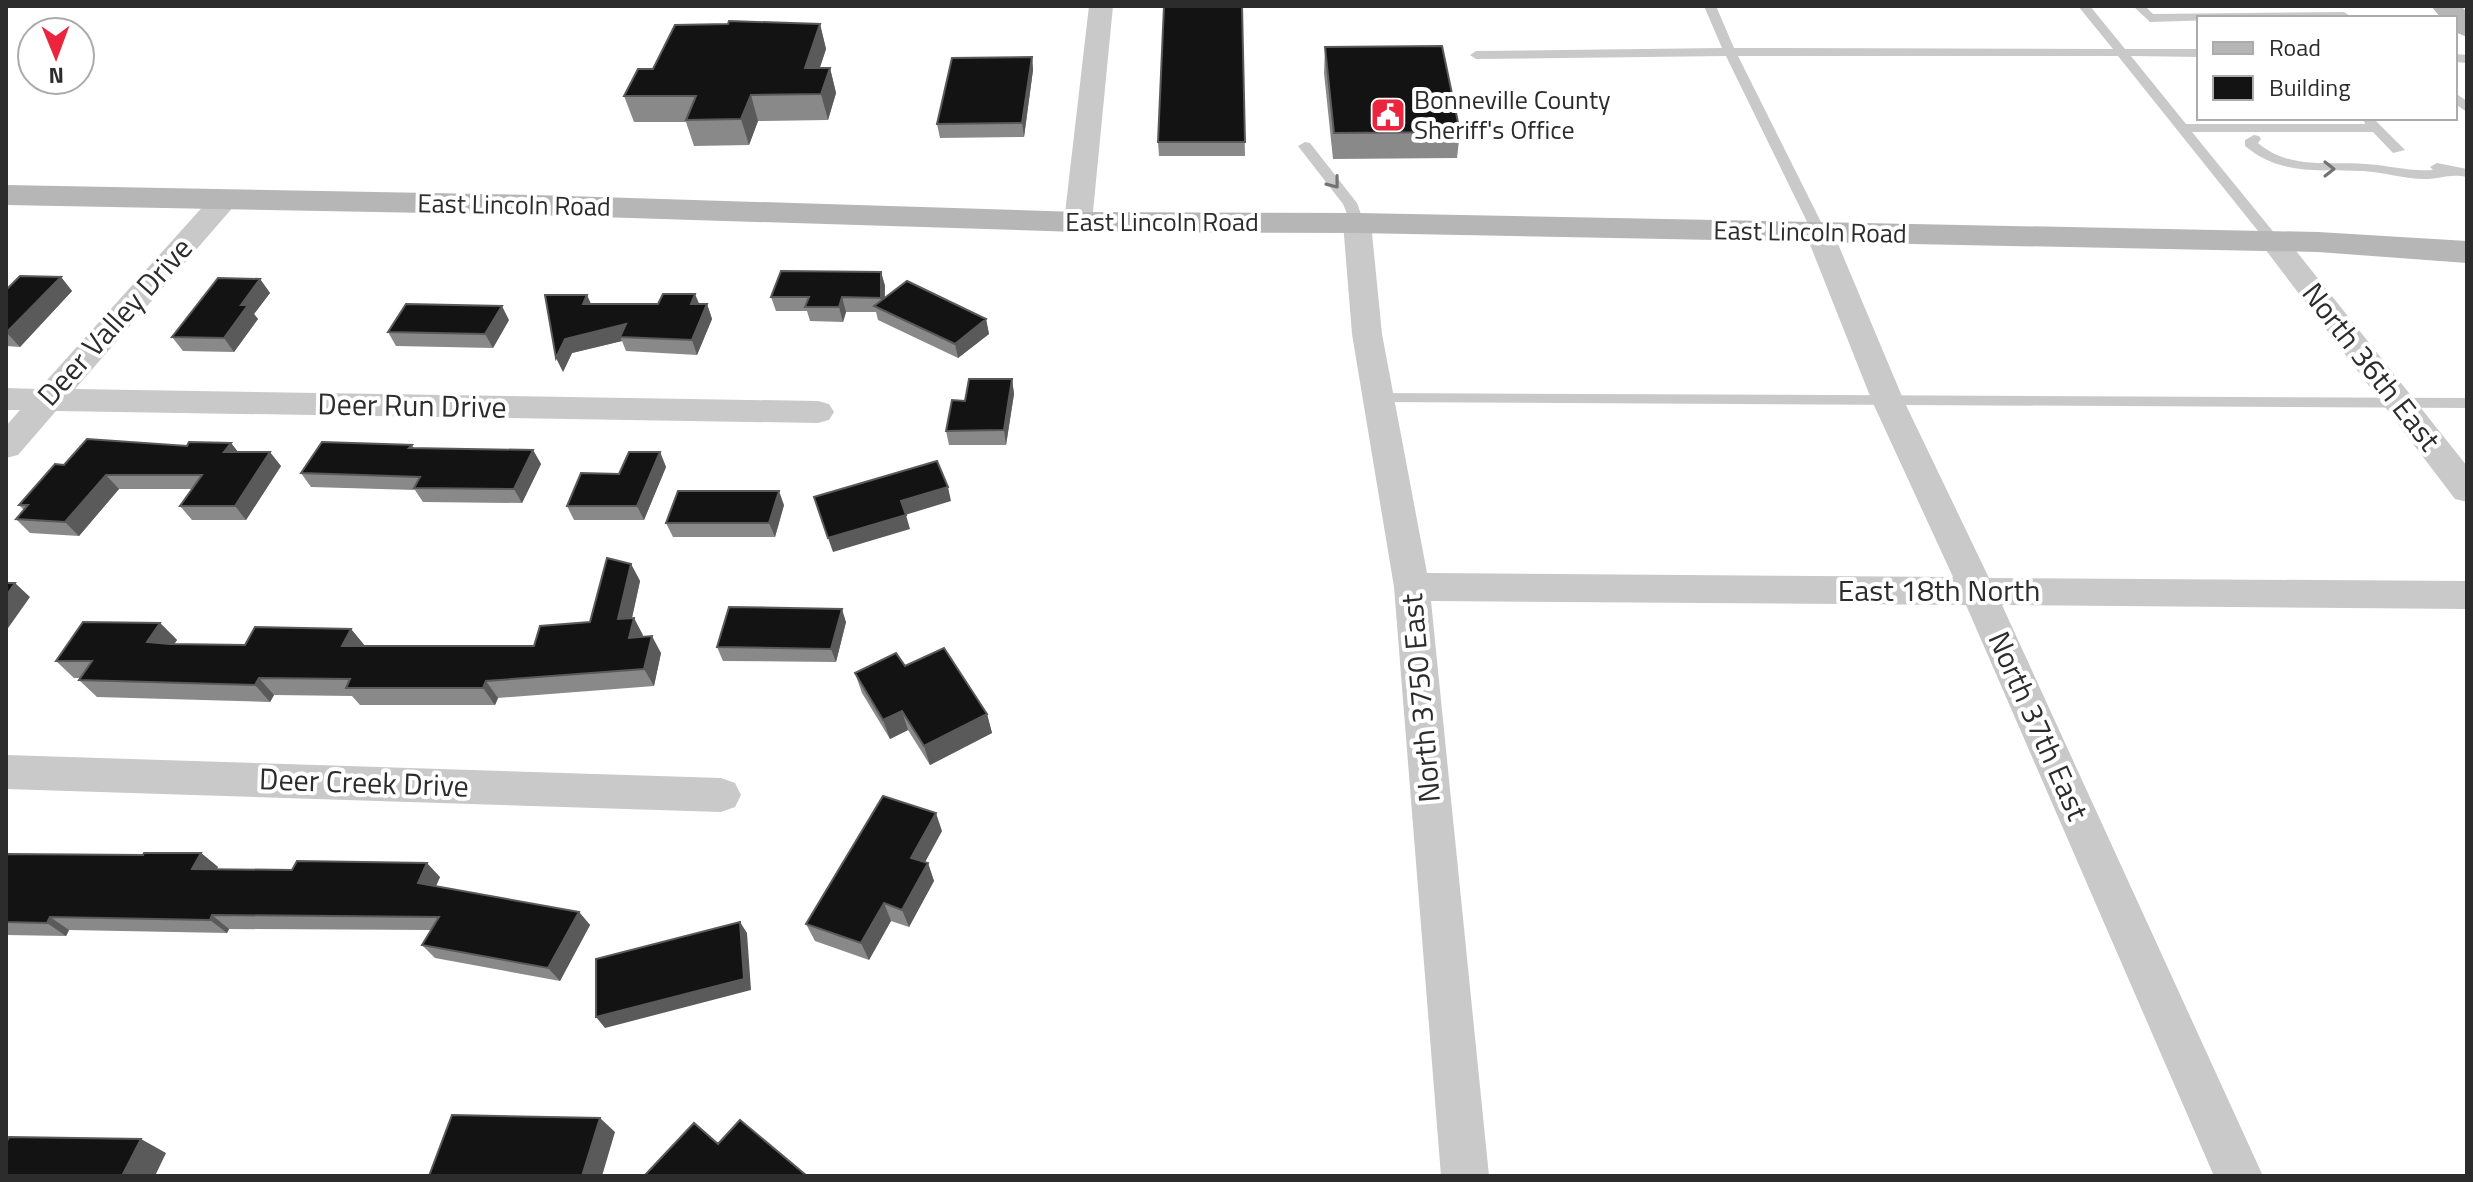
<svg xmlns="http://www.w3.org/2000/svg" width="2473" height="1182" font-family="'Titillium Web',sans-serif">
<rect width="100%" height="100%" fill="#fff"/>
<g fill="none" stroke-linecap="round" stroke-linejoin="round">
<path fill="#c9c9c9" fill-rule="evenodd" d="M 1704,6 L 1716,6 L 1734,48 L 2113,49 L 2078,6 L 2090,6 L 2125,49 L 2199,49 L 2199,57 L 2131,56 L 2186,124 L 2365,124 L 2363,118 L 2373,118 L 2405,150 L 2393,153 L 2373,132 L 2192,132 L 2280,240 L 2282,243 L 2275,247 L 2270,246 L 2118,56 L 1738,56 L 1826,232 L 1819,236 L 1812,232 L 1726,56 L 1476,59 L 1470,55 L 1476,51 L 1722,48 Z
M 2133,6 L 2145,6 L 2153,14 L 2344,12 L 2350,16 L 2150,22 Z
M 2455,54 L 2467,55 L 2467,63 L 2455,62 Z
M 2455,93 L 2467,101 L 2467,112 L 2455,104 Z
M 2254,135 L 2259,136 L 2261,139 L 2258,143 C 2290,170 2326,161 2365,164 C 2388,165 2410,172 2433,170 L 2430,167 L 2437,163 L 2467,169 L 2467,177 C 2449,173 2441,179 2425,179 C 2404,179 2384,172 2363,171 C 2319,169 2281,176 2245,146 L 2245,140 Z
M 1305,142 L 1310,143 L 1357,203 L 1364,223 L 1362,226 L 1352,226 L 1343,204 L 1298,146 Z
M 1378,393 L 2467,398 L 2467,408 L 1372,402 L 1370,398 Z"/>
<path fill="#c9c9c9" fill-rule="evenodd" d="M 1089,6 L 1113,6 L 1092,222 L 1088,228 L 1078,230 L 1068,228 L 1064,222 Z
M 225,191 L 235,193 L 239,199 L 235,205 L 75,389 L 818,401 L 829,404 L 834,412 L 829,420 L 818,423 L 56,411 L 18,455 L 6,458 L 6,426 L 20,410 L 6,410 L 6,388 L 39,389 L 215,193 Z
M 1357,215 L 1367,217 L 1371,223 L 1382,334 L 1427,573 L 1953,577 L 1872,401 L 1805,232 L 1809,226 L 1819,224 L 1829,226 L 1833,232 L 1904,401 L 1989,578 L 2467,581 L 2467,609 L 2002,605 L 2263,1176 L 2214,1176 L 1966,605 L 1431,601 L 1489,1176 L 1441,1176 L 1394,587 L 1352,334 L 1343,223 L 1347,217 Z
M 2275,234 L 2285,237 L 2467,466 L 2467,502 L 2455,499 L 2265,249 L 2261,243 L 2265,237 Z
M 6,755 L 721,778 L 735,783 L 741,795 L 735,807 L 721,812 L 6,789 Z"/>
<path fill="#b6b6b6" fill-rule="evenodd" d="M 2431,6 L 2461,6 L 2467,12 L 2467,37 L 2455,32 L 2455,18 L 2441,18 Z
M 6,185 L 536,195 L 1078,212 L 1357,213 L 2318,232 L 2467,241 L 2467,263 L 2318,252 L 1357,233 L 1078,232 L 536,215 L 6,205 Z"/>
</g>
<path fill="#898989" d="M 1242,6 L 1245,156 L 1159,156 L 1158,142 Z
M 820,24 L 826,49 L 820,68 L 830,68 L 836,93 L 828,120 L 758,121 L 749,145 L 694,146 L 686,122 L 634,122 L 624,96 L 653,69 Z
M 1325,47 L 1460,132 L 1457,158 L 1333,159 L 1324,73 Z
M 1032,57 L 1033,70 L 1024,137 L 940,138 L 937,124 Z
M 881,272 L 885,286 L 885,298 L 986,319 L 989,334 L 958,358 L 878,320 L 876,312 L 846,312 L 843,322 L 810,321 L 807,311 L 776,311 L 771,297 Z
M 61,277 L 72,291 L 20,347 L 6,346 L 6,290 Z
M 260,279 L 270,293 L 254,314 L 258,319 L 234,352 L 183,351 L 172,337 Z
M 587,295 L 591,304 L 707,304 L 712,319 L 697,355 L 626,351 L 622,341 L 572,353 L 563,372 Z
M 509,320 L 493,348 L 396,346 L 388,332 Z
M 1012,379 L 1014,394 L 1006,445 L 949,445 L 946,431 L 965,401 Z
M 231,443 L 238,452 L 281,466 L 246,520 L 192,520 L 180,506 L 192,489 L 119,489 L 79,536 L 30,533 L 16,519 L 24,510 L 19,505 L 64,465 L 187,446 Z
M 412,445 L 414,448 L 533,450 L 541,464 L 522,503 L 423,502 L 415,490 L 311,487 L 301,473 Z
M 660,452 L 666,467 L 644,520 L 574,520 L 567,506 L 619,474 Z
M 784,505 L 775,537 L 673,537 L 666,523 Z
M 631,564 L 640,581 L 632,618 L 634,618 L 642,637 L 661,653 L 654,686 L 498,698 L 495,705 L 360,705 L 352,696 L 274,695 L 270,702 L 97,697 L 79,680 L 80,678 L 74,678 L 56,661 L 160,623 L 177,640 L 174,644 L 245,645 L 351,629 L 365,646 L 534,646 L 590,622 Z
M 846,622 L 836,662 L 723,661 L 717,647 Z
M 905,666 L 987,714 L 992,733 L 930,765 L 908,730 L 890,739 L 862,693 L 855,673 Z
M 942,831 L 925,862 L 928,863 L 934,881 L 909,927 L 891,921 L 869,960 L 815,941 L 806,924 Z
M 201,853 L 218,867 L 216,869 L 440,877 L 436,886 L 579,912 L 590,925 L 560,981 L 435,958 L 422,945 L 431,930 L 229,929 L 227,933 L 69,930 L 66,936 L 6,935 L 6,854 L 143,855 Z"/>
<path fill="#5a5a5a" d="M 820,24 L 826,49 L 811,93 L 805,68 Z
M 1032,57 L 1033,70 L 1024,137 L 1022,123 Z
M 830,68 L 836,93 L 828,120 L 821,94 Z
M 751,95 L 758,121 L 749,145 L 741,119 Z
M 881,272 L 885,286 L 884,312 L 881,298 Z
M 61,277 L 72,291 L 20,347 L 7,333 Z
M 260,279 L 270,293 L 254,314 L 258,319 L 234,352 L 224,338 L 241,305 Z
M 695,294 L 701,308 L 691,304 Z
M 587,295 L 593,309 L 583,304 Z
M 842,297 L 846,312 L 843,322 L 839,307 Z
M 707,304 L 712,319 L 697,355 L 692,340 Z
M 502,306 L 509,320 L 493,348 L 485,334 Z
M 986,319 L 989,334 L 958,358 L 955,344 Z
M 626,324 L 620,337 L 622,341 L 572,353 L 563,372 L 556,358 L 565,339 Z
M 1012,379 L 1014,394 L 1006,445 L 1004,430 Z
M 231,443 L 242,457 L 224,452 Z
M 533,450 L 541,464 L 522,503 L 514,489 Z
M 270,452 L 281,466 L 246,520 L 235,506 Z
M 660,452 L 666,467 L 644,520 L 637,506 Z
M 106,475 L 119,489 L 79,536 L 65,522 Z
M 948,487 L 951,501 L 905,515 L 901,501 Z
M 779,491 L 784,505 L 775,537 L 769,523 Z
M 906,515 L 910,529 L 833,552 L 828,538 Z
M 631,564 L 640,581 L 628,636 L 618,619 Z
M 15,583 L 30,597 L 6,631 L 6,596 Z
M 842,609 L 846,622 L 836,662 L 831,649 Z
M 634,618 L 643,635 L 638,655 L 629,638 Z
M 160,623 L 177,640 L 164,659 L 147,642 Z
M 351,629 L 365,646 L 342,646 Z
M 652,636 L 661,653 L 654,686 L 644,669 Z
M 259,678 L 274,695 L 270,702 L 255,685 Z
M 486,681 L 498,698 L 495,705 L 483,688 Z
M 902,711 L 908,730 L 890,739 L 883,720 Z
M 987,714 L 992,733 L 930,765 L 924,746 Z
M 936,813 L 942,831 L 918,875 L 911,858 Z
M 201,853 L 218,867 L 209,883 L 192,869 Z
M 427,863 L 440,877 L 431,897 L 418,883 Z
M 928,863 L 934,881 L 909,927 L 902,910 Z
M 884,903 L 891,921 L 869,960 L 861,943 Z
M 579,912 L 590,925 L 560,981 L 548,968 Z
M 212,915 L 229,929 L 227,933 L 210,920 Z
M 50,917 L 69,930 L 66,936 L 47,923 Z
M 740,922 L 747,933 L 751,990 L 605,1028 L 596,1017 Z
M 600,1118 L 615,1132 L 602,1176 L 582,1176 Z
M 141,1139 L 166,1153 L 155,1176 L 122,1176 Z"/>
<path fill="#131313" stroke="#5a5a5a" stroke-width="2" d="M 1164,6 L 1242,6 L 1245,142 L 1158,142 Z
M 729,21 L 820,24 L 805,68 L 830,68 L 821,94 L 751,95 L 741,119 L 686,120 L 696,96 L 624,96 L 638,69 L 653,69 L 675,25 L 728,24 Z
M 1442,46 L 1460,132 L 1334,133 L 1325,47 Z
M 1032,57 L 1022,123 L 937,124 L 952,58 Z
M 781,271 L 881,272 L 881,298 L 842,297 L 839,307 L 805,307 L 809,297 L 771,297 Z
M 20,276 L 61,277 L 6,333 L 6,290 Z
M 218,278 L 260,279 L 241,305 L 248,305 L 224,338 L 172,337 Z
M 907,281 L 986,319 L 955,344 L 874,306 Z
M 663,294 L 695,294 L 691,304 L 707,304 L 692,340 L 620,337 L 626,324 L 565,339 L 556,358 L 545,295 L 587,295 L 583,304 L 658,304 Z
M 406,304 L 502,306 L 485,334 L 388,332 Z
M 969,379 L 1012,379 L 1004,430 L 946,431 L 952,400 L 965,401 Z
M 87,439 L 187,446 L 189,442 L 231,443 L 224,452 L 270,452 L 235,506 L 180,506 L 202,475 L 106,475 L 65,522 L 16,519 L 28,505 L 19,505 L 55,464 L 64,465 Z
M 322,442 L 412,445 L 409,448 L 533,450 L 514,489 L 414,488 L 420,477 L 301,473 Z
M 629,452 L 660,452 L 637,506 L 567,506 L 581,473 L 619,474 Z
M 937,461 L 948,487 L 901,501 L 906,515 L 828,538 L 814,497 Z
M 678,491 L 779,491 L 769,523 L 666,523 Z
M 607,558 L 631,564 L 618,619 L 634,618 L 629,638 L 652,636 L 644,669 L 486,681 L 483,688 L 346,688 L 350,679 L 259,678 L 255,685 L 79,680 L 92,661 L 56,661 L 83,622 L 160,623 L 147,642 L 170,644 L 245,645 L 255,627 L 351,629 L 342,646 L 534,646 L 540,626 L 590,622 Z
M 6,583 L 15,583 L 6,596 Z
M 729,607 L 842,609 L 831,649 L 717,647 Z
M 944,648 L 987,714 L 924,746 L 902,711 L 883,720 L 855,673 L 896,653 L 905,666 Z
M 883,796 L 936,813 L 911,858 L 928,863 L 902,910 L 884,903 L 861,943 L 806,924 Z
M 144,853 L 201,853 L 192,869 L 292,870 L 297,861 L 427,863 L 418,883 L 579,912 L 548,968 L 422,945 L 439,917 L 212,915 L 210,920 L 50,917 L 47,923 L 6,922 L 6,854 L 143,855 Z
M 740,922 L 744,979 L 596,1017 L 596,959 Z
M 452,1115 L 600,1118 L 582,1176 L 429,1176 Z
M 740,1120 L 807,1176 L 645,1175 L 694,1123 L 718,1144 Z
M 9,1137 L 141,1139 L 122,1176 L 6,1176 L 6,1143 Z"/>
<defs><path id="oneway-chevron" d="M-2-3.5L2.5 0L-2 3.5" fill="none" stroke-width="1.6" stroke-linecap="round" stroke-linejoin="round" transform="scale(2)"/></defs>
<g stroke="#737373">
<use href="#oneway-chevron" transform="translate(2329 169)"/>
<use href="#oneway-chevron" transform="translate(1334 183) rotate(52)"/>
</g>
<defs>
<symbol id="civic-square" viewBox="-11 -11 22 22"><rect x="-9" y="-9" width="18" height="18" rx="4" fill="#eb253e" stroke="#fff"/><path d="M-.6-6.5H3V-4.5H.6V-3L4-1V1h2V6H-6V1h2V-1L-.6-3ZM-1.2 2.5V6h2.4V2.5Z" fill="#fff"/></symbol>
</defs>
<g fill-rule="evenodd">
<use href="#civic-square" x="1368" y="95" width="40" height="40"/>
</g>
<g text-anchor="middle" stroke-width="8" stroke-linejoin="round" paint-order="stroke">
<g font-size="26" fill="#2c2c2c" stroke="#fff" text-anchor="start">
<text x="1414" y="109">Bonneville County<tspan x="1414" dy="30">Sheriff's Office</tspan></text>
</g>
<g font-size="26" fill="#2c2c2c" stroke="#fff">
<text transform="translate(514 205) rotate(1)" y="9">East Lincoln Road</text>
<text x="1162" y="231">East Lincoln Road</text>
<text transform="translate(1810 232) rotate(1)" y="9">East Lincoln Road</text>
</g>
<g font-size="30" fill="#2c2c2c" stroke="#fff">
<text transform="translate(115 322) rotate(-48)" y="10">Deer Valley Drive</text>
<text transform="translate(2371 367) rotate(52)" y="10">North 36th East</text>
<text transform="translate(412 406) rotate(1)" y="10">Deer Run Drive</text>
<text x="1939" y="601">East 18th North</text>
<text transform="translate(1421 698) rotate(-95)" y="10">North 3750 East</text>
<text transform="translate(2038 726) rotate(66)" y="10">North 37th East</text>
<text transform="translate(364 783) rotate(2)" y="10">Deer Creek Drive</text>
</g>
</g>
<rect width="2473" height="1182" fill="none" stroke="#2c2c2c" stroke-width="16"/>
<rect x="2197" y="16" width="260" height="104" fill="#ffffff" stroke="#ababab" stroke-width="2"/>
<rect x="2213" y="42" width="40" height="12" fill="#b6b6b6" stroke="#ababab" stroke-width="2"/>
<text x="2269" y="56" font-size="24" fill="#2c2c2c">Road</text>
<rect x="2213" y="76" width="40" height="24" fill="#131313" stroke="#ababab" stroke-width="2"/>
<text x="2269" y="96" font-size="24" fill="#2c2c2c">Building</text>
<g transform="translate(56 56) rotate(179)"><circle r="38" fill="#ffffff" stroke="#ababab" stroke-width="2"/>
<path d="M0-6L14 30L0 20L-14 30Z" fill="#eb253e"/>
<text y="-12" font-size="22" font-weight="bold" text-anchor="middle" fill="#2c2c2c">N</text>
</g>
</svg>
